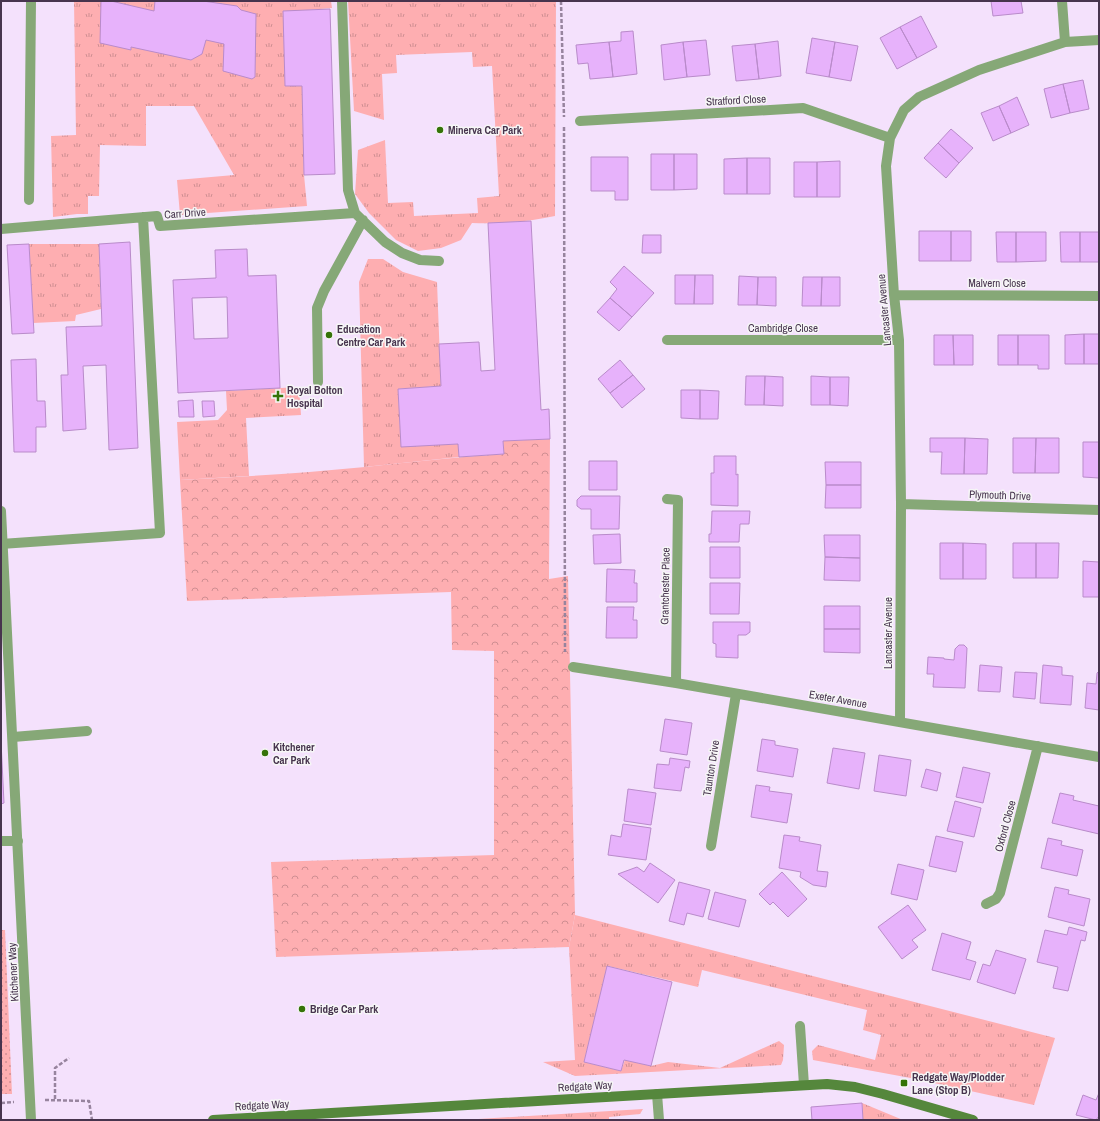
<svg xmlns="http://www.w3.org/2000/svg" width="1100" height="1121" font-family="'Archivo Narrow',sans-serif">
<defs>
<pattern id="grass-tufts" width="24" height="20" patternUnits="userSpaceOnUse"><rect width="24" height="20" fill="#feaeb1"/><path d="M3 7l-1-3M5 7V3M7 7l1-3M15 17l-1-3M17 17v-4M19 17l1-3" fill="none" stroke="#cf8e92"/></pattern>
<pattern id="forest-crowns" width="20" height="18" patternUnits="userSpaceOnUse"><rect width="20" height="18" fill="#feaeb1"/><path d="M2 6a3 3 0 1 1 6 0M12 15a3 3 0 1 1 6 0" fill="none" stroke="#cf8e92"/></pattern>
<pattern id="garden-dots" width="8" height="8" patternUnits="userSpaceOnUse"><rect width="8" height="8" fill="#feaeb1"/><path d="M2 2h.1M6 6h.1" fill="none" stroke="#cf8e92" stroke-width="1.8" stroke-linecap="round"/></pattern>
</defs>
<rect width="100%" height="100%" fill="#f4e1fc"/>
<path fill="url(#grass-tufts)" d="M 74,1 L 331,1 L 332,8 L 284,12 L 285,86 L 302,86 L 304,175 L 307,206 L 180,215 L 177,180 L 234,175 L 194,106 L 146,106 L 146,146 L 100,145 L 99,196 L 88,196 L 88,214 L 77,214 L 53,217 L 51,136 L 76,135 Z
M 348,1 L 556,1 L 555,216 C 527,222 501,224 472,223 L 461,240 L 441,248 L 418,251 L 396,240 L 369,213 L 355,194 L 358,150 L 385,140 L 388,203 L 413,202 L 414,216 L 478,213 L 477,198 L 499,196 L 492,66 L 473,67 L 472,52 L 396,55 L 397,73 L 382,74 L 384,120 L 354,111 Z
M 29,244 L 99,244 L 101,309 L 76,315 L 75,321 L 33,323 Z
M 368,259 L 383,259 L 403,272 L 437,282 L 441,386 L 398,389 L 401,446 L 458,444 L 459,457 L 364,467 L 359,282 Z
M 299,387 L 301,415 L 246,418 L 249,476 L 180,480 L 177,422 L 218,420 L 227,410 L 226,391 Z
M 575,915 L 1055,1038 L 1034,1105 L 916,1079 L 813,1060 L 812,1051 L 818,1045 L 875,1060 L 881,1035 L 863,1030 L 867,1010 L 702,970 L 698,987 L 608,966 L 584,1062 L 621,1071 L 625,1060 L 651,1066 L 668,1062 L 720,1068 L 779,1041 L 784,1045 L 783,1060 L 781,1065 L 575,1076 L 543,1062 L 575,1060 L 569,947 Z
M 862,1103 L 903,1120 L 863,1120 Z
M 643,1109 L 640,1114 L 609,1117 L 609,1120 L 462,1120 Z"/>
<path fill="url(#forest-crowns)" d="M 550,439 L 549,579 L 568,576 L 575,915 L 569,947 L 276,957 L 271,862 L 494,855 L 494,651 L 452,650 L 451,592 L 187,601 L 180,480 C 242,477 303,473 365,467 C 411,462 457,457 504,454 L 503,441 Z"/>
<path fill="url(#garden-dots)" d="M 1,930 L 5,930 L 12,1094 L 1,1094 Z"/>
<path fill="#e7b2fb" stroke="#b98bca" fill-rule="evenodd" d="M 101,1 L 111,1 L 154,11 L 155,1 L 203,1 L 237,6 L 241,10 L 256,14 L 255,77 L 252,79 L 223,71 L 224,44 L 206,40 L 202,54 L 191,60 L 131,47 L 131,50 L 100,43 Z
M 991,1 L 1021,1 L 1023,13 L 993,16 Z
M 330,9 L 335,174 L 304,175 L 302,86 L 285,86 L 283,11 Z
M 921,16 L 937,47 L 917,58 L 900,27 Z
M 900,27 L 917,58 L 897,69 L 880,38 Z
M 633,31 L 637,74 L 613,77 L 609,42 L 621,41 L 621,32 Z
M 812,38 L 835,42 L 829,77 L 806,73 Z
M 706,40 L 710,75 L 687,77 L 683,42 Z
M 778,41 L 781,76 L 759,79 L 755,44 Z
M 609,42 L 613,77 L 590,79 L 588,63 L 578,64 L 576,45 Z
M 683,42 L 687,77 L 664,80 L 661,45 Z
M 835,42 L 858,46 L 851,81 L 829,77 Z
M 755,44 L 759,79 L 736,81 L 732,46 Z
M 1083,80 L 1089,109 L 1070,113 L 1063,84 Z
M 1063,84 L 1070,113 L 1051,118 L 1044,89 Z
M 1017,97 L 1029,125 L 1011,133 L 999,106 Z
M 999,106 L 1011,133 L 993,141 L 981,113 Z
M 951,129 L 973,148 L 959,163 L 938,143 Z
M 938,143 L 959,163 L 946,178 L 924,158 Z
M 651,154 L 674,154 L 674,190 L 651,190 Z
M 674,154 L 697,154 L 697,189 L 674,190 Z
M 591,157 L 628,157 L 628,200 L 615,200 L 615,191 L 591,191 Z
M 747,158 L 770,158 L 770,194 L 747,194 Z
M 747,158 L 747,194 L 724,194 L 724,159 Z
M 840,161 L 840,197 L 817,197 L 817,162 Z
M 794,162 L 817,162 L 817,197 L 794,197 Z
M 531,221 L 541,410 L 549,409 L 550,439 L 503,441 L 504,454 L 459,457 L 458,444 L 401,447 L 398,389 L 441,386 L 439,344 L 479,342 L 481,371 L 495,370 L 488,223 Z
M 919,231 L 951,231 L 951,261 L 919,261 Z
M 951,231 L 971,231 L 971,261 L 951,261 Z
M 996,232 L 1016,232 L 1016,262 L 997,262 Z
M 1016,232 L 1046,232 L 1046,261 L 1016,262 Z
M 1060,232 L 1080,232 L 1080,262 L 1061,262 Z
M 1080,232 L 1099,232 L 1099,262 L 1080,262 Z
M 643,235 L 661,235 L 661,253 L 642,253 Z
M 130,242 L 138,448 L 109,450 L 106,365 L 83,366 L 86,429 L 63,431 L 61,375 L 68,375 L 66,327 L 102,326 L 99,244 Z
M 29,244 L 34,333 L 12,334 L 7,245 Z
M 247,249 L 248,276 L 276,275 L 280,388 L 178,393 L 173,280 L 216,278 L 215,250 ZM 227,297 L 228,338 L 194,339 L 192,298 Z
M 624,266 L 654,293 L 632,317 L 610,298 L 617,289 L 610,282 Z
M 675,275 L 695,275 L 694,304 L 675,304 Z
M 695,275 L 713,275 L 713,304 L 694,304 Z
M 739,276 L 758,277 L 757,305 L 738,305 Z
M 758,277 L 776,277 L 776,306 L 757,305 Z
M 803,277 L 822,277 L 821,306 L 802,306 Z
M 822,277 L 840,277 L 840,306 L 821,306 Z
M 610,298 L 632,317 L 619,331 L 597,312 Z
M 1084,334 L 1099,334 L 1099,364 L 1084,364 Z
M 1084,334 L 1084,364 L 1065,364 L 1065,335 Z
M 934,335 L 953,335 L 954,365 L 934,365 Z
M 953,335 L 973,335 L 973,365 L 954,365 Z
M 998,335 L 1018,335 L 1018,365 L 998,365 Z
M 1018,335 L 1049,335 L 1049,369 L 1038,369 L 1038,365 L 1018,365 Z
M 36,359 L 37,401 L 45,401 L 46,427 L 36,427 L 36,452 L 14,452 L 11,360 Z
M 620,360 L 633,375 L 610,393 L 598,379 Z
M 633,375 L 645,389 L 622,408 L 610,393 Z
M 746,376 L 765,376 L 764,405 L 745,405 Z
M 765,376 L 783,377 L 783,406 L 764,405 Z
M 811,376 L 830,377 L 830,405 L 811,405 Z
M 830,377 L 849,377 L 848,406 L 830,405 Z
M 681,390 L 700,390 L 700,419 L 681,418 Z
M 700,390 L 719,391 L 718,419 L 700,419 Z
M 193,400 L 194,417 L 179,417 L 178,401 Z
M 202,401 L 214,401 L 215,416 L 203,417 Z
M 930,438 L 965,438 L 964,474 L 941,474 L 942,452 L 930,452 Z
M 965,438 L 988,439 L 987,474 L 964,474 Z
M 1013,438 L 1036,438 L 1035,473 L 1013,473 Z
M 1036,438 L 1059,438 L 1059,473 L 1035,473 Z
M 1083,442 L 1099,442 L 1099,478 L 1083,477 Z
M 714,456 L 736,456 L 736,475 L 738,474 L 738,506 L 711,505 L 711,473 L 714,473 Z
M 589,461 L 617,461 L 617,490 L 589,490 Z
M 825,462 L 861,462 L 861,485 L 826,485 Z
M 826,485 L 861,485 L 861,508 L 825,508 Z
M 581,496 L 620,496 L 619,529 L 591,529 L 591,509 L 581,509 L 577,506 L 577,500 Z
M 712,511 L 750,511 L 749,524 L 740,524 L 739,542 L 709,542 L 709,534 L 711,534 Z
M 620,534 L 621,563 L 594,564 L 593,535 Z
M 824,535 L 860,535 L 860,558 L 825,557 Z
M 940,543 L 963,543 L 963,579 L 940,579 Z
M 963,543 L 986,544 L 986,579 L 963,579 Z
M 1013,543 L 1036,543 L 1036,578 L 1013,578 Z
M 1036,543 L 1059,543 L 1058,578 L 1036,578 Z
M 710,547 L 740,547 L 740,578 L 710,578 Z
M 825,557 L 860,558 L 860,581 L 824,580 Z
M 1083,561 L 1099,562 L 1099,597 L 1083,597 Z
M 607,569 L 635,570 L 634,583 L 637,583 L 637,602 L 606,602 Z
M 710,583 L 740,583 L 739,614 L 710,614 Z
M 824,606 L 860,606 L 860,629 L 824,629 Z
M 607,607 L 634,607 L 633,620 L 637,620 L 637,638 L 606,638 Z
M 713,622 L 750,622 L 750,632 L 746,635 L 738,635 L 738,658 L 716,657 L 716,644 L 713,643 Z
M 824,629 L 860,629 L 860,653 L 824,652 Z
M 959,645 L 964,645 L 967,648 L 965,688 L 933,687 L 934,674 L 927,674 L 928,657 L 944,658 L 944,659 L 954,660 L 955,649 Z
M 980,665 L 1002,667 L 1000,692 L 978,691 Z
M 1043,665 L 1062,667 L 1062,675 L 1073,676 L 1071,705 L 1040,703 Z
M 1099,671 L 1099,710 L 1085,708 L 1087,683 L 1096,684 L 1097,673 Z
M 1015,672 L 1037,673 L 1035,699 L 1013,697 Z
M 665,719 L 692,723 L 687,755 L 660,751 Z
M 762,739 L 775,741 L 775,745 L 798,749 L 793,777 L 757,771 Z
M 1,741 L 4,803 L 1,804 Z
M 833,748 L 865,753 L 859,789 L 827,783 Z
M 879,755 L 911,760 L 906,796 L 874,791 Z
M 670,758 L 690,761 L 689,768 L 685,767 L 681,791 L 654,788 L 657,764 L 669,765 Z
M 963,767 L 990,773 L 983,803 L 956,797 Z
M 926,769 L 941,773 L 937,791 L 921,787 Z
M 756,785 L 770,787 L 769,791 L 792,794 L 787,823 L 751,817 Z
M 628,789 L 656,793 L 651,825 L 624,821 Z
M 1060,793 L 1074,796 L 1073,800 L 1099,806 L 1099,834 L 1052,823 Z
M 955,801 L 981,808 L 974,837 L 947,831 Z
M 623,824 L 651,828 L 646,860 L 608,855 L 611,835 L 621,837 Z
M 784,835 L 800,837 L 799,841 L 821,845 L 817,871 L 828,872 L 826,887 L 813,885 L 800,877 L 801,872 L 779,868 Z
M 936,836 L 963,842 L 956,872 L 929,866 Z
M 1048,838 L 1062,841 L 1061,845 L 1083,850 L 1077,876 L 1041,868 Z
M 650,863 L 675,880 L 658,903 L 618,874 L 637,867 L 644,872 Z
M 898,864 L 924,870 L 917,900 L 891,894 Z
M 782,872 L 807,899 L 788,917 L 773,902 L 770,905 L 759,894 Z
M 679,882 L 710,890 L 703,917 L 687,913 L 684,925 L 669,921 Z
M 1055,887 L 1069,890 L 1068,894 L 1090,899 L 1084,926 L 1048,917 Z
M 715,892 L 746,900 L 739,927 L 708,919 Z
M 908,905 L 926,930 L 912,940 L 918,947 L 902,959 L 878,927 Z
M 1069,927 L 1087,932 L 1085,941 L 1081,940 L 1068,991 L 1053,988 L 1058,967 L 1037,962 L 1045,930 L 1067,935 Z
M 942,933 L 971,942 L 966,959 L 976,962 L 970,980 L 932,970 Z
M 996,950 L 1026,959 L 1015,994 L 977,982 L 983,964 L 990,966 Z
M 607,966 L 672,982 L 651,1066 L 624,1060 L 621,1071 L 584,1062 Z
M 1099,1093 L 1099,1116 L 1096,1120 L 1076,1115 L 1083,1095 L 1096,1100 Z
M 862,1103 L 863,1120 L 812,1120 L 811,1107 Z"/>
<g fill="none" stroke-linecap="round" stroke-linejoin="round">
<path stroke="#97849e" stroke-width="2.5" stroke-dasharray="4 2" stroke-linecap="butt" d="M 561,1 L 564,117
M 564,127 L 565,652
M 55,1099 L 55,1068 L 69,1058
M 45,1100 L 89,1101 L 92,1120
M 1,1103 L 14,1102"/>
<path stroke="#86a877" stroke-width="10" d="M 342,1 L 348,190 L 355,213 L 385,242 L 402,253 L 420,260 L 439,261
M 29,200 L 31,1
M 1,229 L 157,216 L 160,226 L 355,213
M 318,382 L 317,308 L 324,291 L 363,220
M 1,544 L 160,533 L 143,217
M 13,737 L 87,731
M 1,841 L 18,841
M 800,1026 L 804,1085
M 657,1094 L 659,1120"/>
<path stroke="#86a877" stroke-width="10" d="M 1062,1 L 1065,42
M 580,121 L 803,108 L 890,138
M 894,295 L 1099,296
M 667,340 L 899,340
M 667,499 L 678,500 L 676,683
M 901,504 L 1099,510
M 1,511 L 31,1120
M 573,667 L 676,683 L 1099,757
M 900,722 L 901,504 L 899,340 L 894,295 L 886,166 L 890,138 L 904,110 L 919,97 L 979,70 L 1065,42 L 1099,40
M 711,846 L 736,694
M 986,904 L 996,899 L 1000,893 L 1038,746"/>
<path stroke="#55873c" stroke-width="10" d="M 213,1120 L 827,1084 L 855,1087 L 883,1094 L 973,1120"/>
</g>
<g fill="#357308" stroke="#f6f6f6" stroke-width="1.5">
<circle cx="440" cy="130" r="4"/>
<circle cx="329" cy="335" r="4"/>
<path d="M276 390h4v4h4v4h-4v4h-4v-4h-4v-4h4z"/>
<circle cx="265" cy="753" r="4"/>
<circle cx="302" cy="1009" r="4"/>
<rect x="900" y="1079" width="8" height="8" rx="2"/>
</g>
<g text-anchor="middle" stroke-width="3" stroke-linejoin="round" paint-order="stroke">
<g font-size="11" fill="#47344e" stroke="#f6f6f6">
<text transform="translate(736 100) rotate(-3)" y="4">Stratford Close</text>
<text transform="translate(185 213) rotate(-4)" y="4">Carr Drive</text>
<text x="997" y="287">Malvern Close</text>
<text transform="translate(884 310) rotate(-95)" y="4">Lancaster Avenue</text>
<text x="783" y="332">Cambridge Close</text>
<text transform="translate(1000 495) rotate(2)" y="4">Plymouth Drive</text>
<text transform="translate(665 586) rotate(-89)" y="4">Grantchester Place</text>
<text transform="translate(888 633) rotate(-90)" y="4">Lancaster Avenue</text>
<text transform="translate(838 699) rotate(10)" y="4">Exeter Avenue</text>
<text transform="translate(711 768) rotate(-81)" y="4">Taunton Drive</text>
<text transform="translate(1005 826) rotate(-75)" y="4">Oxford Close</text>
<text transform="translate(13 972) rotate(-93)" y="4">Kitchener Way</text>
<text transform="translate(585 1086) rotate(-3)" y="4">Redgate Way</text>
<text transform="translate(262 1105) rotate(-3)" y="4">Redgate Way</text>
</g>
<g font-size="11" font-weight="bold" fill="#47344e" stroke="#f6f6f6" text-anchor="start">
<text x="448" y="134">Minerva Car Park</text>
<text x="337" y="333">Education<tspan x="337" dy="13">Centre Car Park</tspan></text>
<text x="287" y="394">Royal Bolton<tspan x="287" dy="13">Hospital</tspan></text>
<text x="273" y="751">Kitchener<tspan x="273" dy="13">Car Park</tspan></text>
<text x="310" y="1013">Bridge Car Park</text>
<text x="912" y="1081">Redgate Way/Plodder<tspan x="912" dy="13">Lane (Stop B)</tspan></text>
</g>
</g>
<rect width="1100" height="1121" fill="none" stroke="#47344e" stroke-width="4"/>
</svg>
